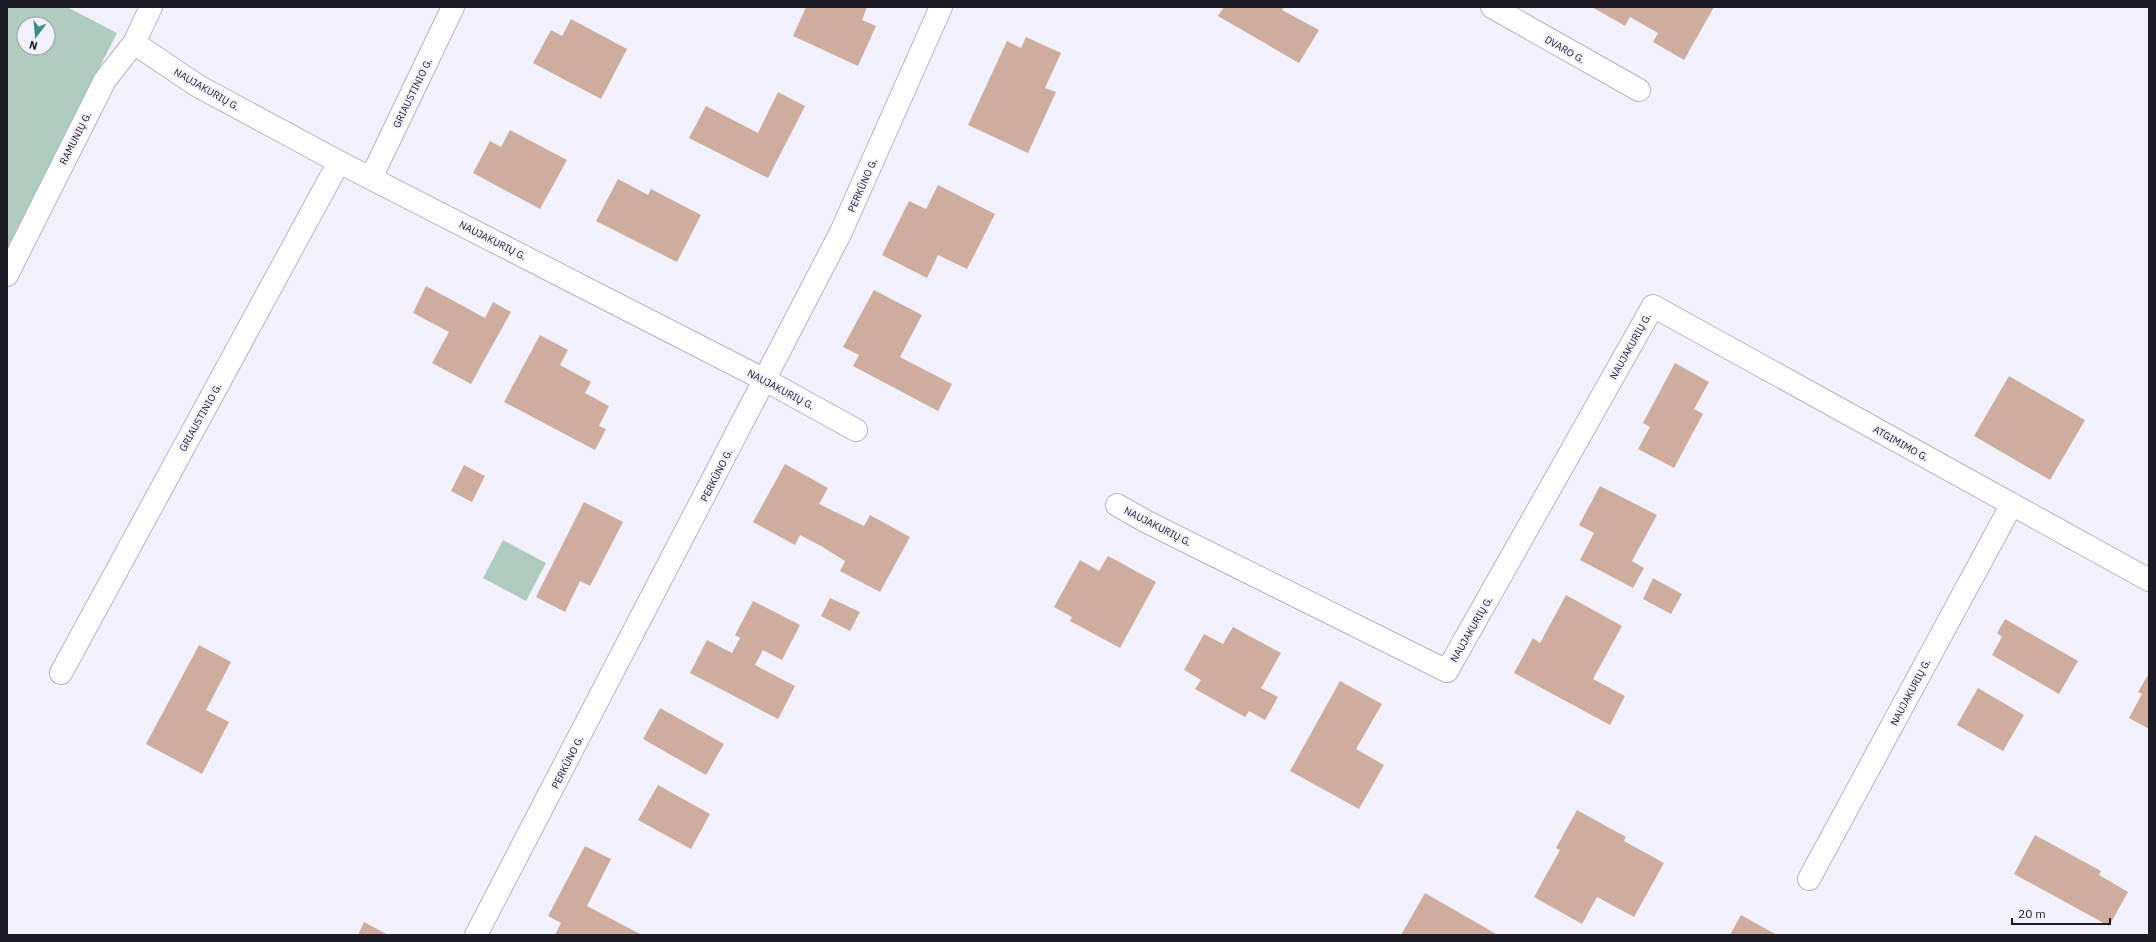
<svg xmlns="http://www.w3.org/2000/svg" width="2156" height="942" font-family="'IBM Plex Sans',sans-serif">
<rect width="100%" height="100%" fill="#f3f1fe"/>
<path fill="#aeccbd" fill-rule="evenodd" d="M 7,7 L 67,7 L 117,33 L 7,249 ZM 24,24 L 48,24 L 48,48 L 24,48 Z
M 503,540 L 546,563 L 526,601 L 483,578 Z"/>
<path fill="#cead9e" d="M 806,7 L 867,7 L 862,20 L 876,26 L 858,66 L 793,36 Z
M 1224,7 L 1284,7 L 1282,10 L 1319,30 L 1299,63 L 1218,16 Z
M 1592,7 L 1714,7 L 1684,60 L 1653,42 L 1658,33 L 1630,17 L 1625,26 Z
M 571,19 L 627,49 L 601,99 L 533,63 L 551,30 L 562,36 Z
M 1026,37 L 1061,53 L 1045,88 L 1056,92 L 1028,153 L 968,125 L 1007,41 L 1021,48 Z
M 778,92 L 805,106 L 768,178 L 689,138 L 706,106 L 758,133 Z
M 510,130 L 567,160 L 540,209 L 473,173 L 490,141 L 501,147 Z
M 618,179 L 648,195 L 651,189 L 701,215 L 677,262 L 596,221 Z
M 938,185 L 995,214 L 967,269 L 938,255 L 927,278 L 882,255 L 909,201 L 926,209 Z
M 426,286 L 485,318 L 493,302 L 511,312 L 471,384 L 432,363 L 449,332 L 413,313 Z
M 874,290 L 922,315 L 900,357 L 952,384 L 938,411 L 853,366 L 859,355 L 843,347 Z
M 540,335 L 568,350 L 560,365 L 591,382 L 585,393 L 609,406 L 599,426 L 606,429 L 595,450 L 504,402 Z
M 1675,363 L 1709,382 L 1694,409 L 1703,414 L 1674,468 L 1638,449 L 1650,427 L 1643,423 Z
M 2009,376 L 2085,420 L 2050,480 L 1974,436 Z
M 785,464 L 828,488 L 819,504 L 864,526 L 870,515 L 910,537 L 880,592 L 840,571 L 845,561 L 821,546 L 800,535 L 795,545 L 753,522 Z
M 464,465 L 485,476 L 472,502 L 451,491 Z
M 1600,486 L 1657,515 L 1632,561 L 1644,568 L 1633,588 L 1580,560 L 1594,533 L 1579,525 Z
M 584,502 L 623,522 L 590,586 L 580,581 L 565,612 L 536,597 Z
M 1108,556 L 1156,582 L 1120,648 L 1070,621 L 1072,617 L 1054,607 L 1080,560 L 1099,571 Z
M 1653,578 L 1682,594 L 1671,614 L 1643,599 Z
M 1566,595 L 1622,626 L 1593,679 L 1625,696 L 1610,725 L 1514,673 L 1533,638 L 1540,643 Z
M 830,598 L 860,612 L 850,631 L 821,616 Z
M 753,601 L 800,625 L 782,660 L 763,650 L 755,665 L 795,686 L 778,719 L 690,673 L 707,640 L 732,653 L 740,638 L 735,635 Z
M 2005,619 L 2078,661 L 2059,694 L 1992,655 L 2002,637 L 1997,633 Z
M 1233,627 L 1281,653 L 1261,688 L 1278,697 L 1265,720 L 1249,711 L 1245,717 L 1195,689 L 1201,680 L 1184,670 L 1204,634 L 1223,644 Z
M 199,645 L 231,662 L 206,710 L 229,722 L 202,774 L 146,744 Z
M 2149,673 L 2149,729 L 2129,718 L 2142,694 L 2138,692 Z
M 1340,681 L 1382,704 L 1356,749 L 1384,765 L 1359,809 L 1290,771 Z
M 1978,688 L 2024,715 L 2003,751 L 1957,725 Z
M 660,708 L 724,744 L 706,775 L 643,739 Z
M 658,785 L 710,814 L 691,849 L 638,820 Z
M 1577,810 L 1626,837 L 1624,841 L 1664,863 L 1634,917 L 1597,897 L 1582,924 L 1534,897 L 1560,850 L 1556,848 Z
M 2035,835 L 2101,871 L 2099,875 L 2128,892 L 2109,926 L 2014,874 Z
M 585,846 L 611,859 L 587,906 L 642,935 L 555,935 L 561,923 L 548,916 Z
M 1425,893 L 1498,935 L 1401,935 Z
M 1741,915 L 1777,935 L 1730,935 Z
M 364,922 L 388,935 L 358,935 Z"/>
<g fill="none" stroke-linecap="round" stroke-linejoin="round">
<defs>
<path id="minor" d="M 1492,7 L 1639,90
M 134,43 L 198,86 L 339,162 L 765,380 L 856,430
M 371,178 L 453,7
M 7,275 L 105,80 L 134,43 L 151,7
M 1117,505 L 1147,522 L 1447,671 L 1653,306 L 2149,580
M 61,673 L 339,162
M 1809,879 L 2012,504
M 476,935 L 841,232 L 941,7"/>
</defs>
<use href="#minor" stroke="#b6b0cf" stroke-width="24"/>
<use href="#minor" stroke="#fff" stroke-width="22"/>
</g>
<g text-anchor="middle" stroke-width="3.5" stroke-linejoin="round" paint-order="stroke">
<g font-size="10" fill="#1c1a25" stroke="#f3f1fe">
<text transform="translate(1565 49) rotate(30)" y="4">DVARO G.</text>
<text transform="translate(207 89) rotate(30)" y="4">NAUJAKURIŲ G.</text>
<text transform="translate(412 93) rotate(-64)" y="4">GRIAUSTINIO G.</text>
<text transform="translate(75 138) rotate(-63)" y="4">RAMUNIŲ G.</text>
<text transform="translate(862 185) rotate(-66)" y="4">PERKŪNO G.</text>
<text transform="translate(493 240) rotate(27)" y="4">NAUJAKURIŲ G.</text>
<text transform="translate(1630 346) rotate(-61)" y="4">NAUJAKURIŲ G.</text>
<text transform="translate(781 389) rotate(28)" y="4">NAUJAKURIŲ G.</text>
<text transform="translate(200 417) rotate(-61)" y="4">GRIAUSTINIO G.</text>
<text transform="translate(1901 443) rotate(29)" y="4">ATGIMIMO G.</text>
<text transform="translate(716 475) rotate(-63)" y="4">PERKŪNO G.</text>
<text transform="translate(1158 526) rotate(27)" y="4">NAUJAKURIŲ G.</text>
<text transform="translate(1471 629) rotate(-60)" y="4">NAUJAKURIŲ G.</text>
<text transform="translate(1910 692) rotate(-62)" y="4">NAUJAKURIŲ G.</text>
<text transform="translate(567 762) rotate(-63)" y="4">PERKŪNO G.</text>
</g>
</g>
<rect width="2156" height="942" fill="none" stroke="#1c1a25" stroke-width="16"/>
<g transform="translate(36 36) rotate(196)"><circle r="19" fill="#f3f1fe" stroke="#9d9ba7"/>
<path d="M0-3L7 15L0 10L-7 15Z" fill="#428a86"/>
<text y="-6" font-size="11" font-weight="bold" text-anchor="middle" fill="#1c1a25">N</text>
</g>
<path d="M2012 918v6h98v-6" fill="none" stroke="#1c1a25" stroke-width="2"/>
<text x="2018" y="918" font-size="12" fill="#1c1a25" stroke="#f3f1fe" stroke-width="3" paint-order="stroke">20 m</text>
</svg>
